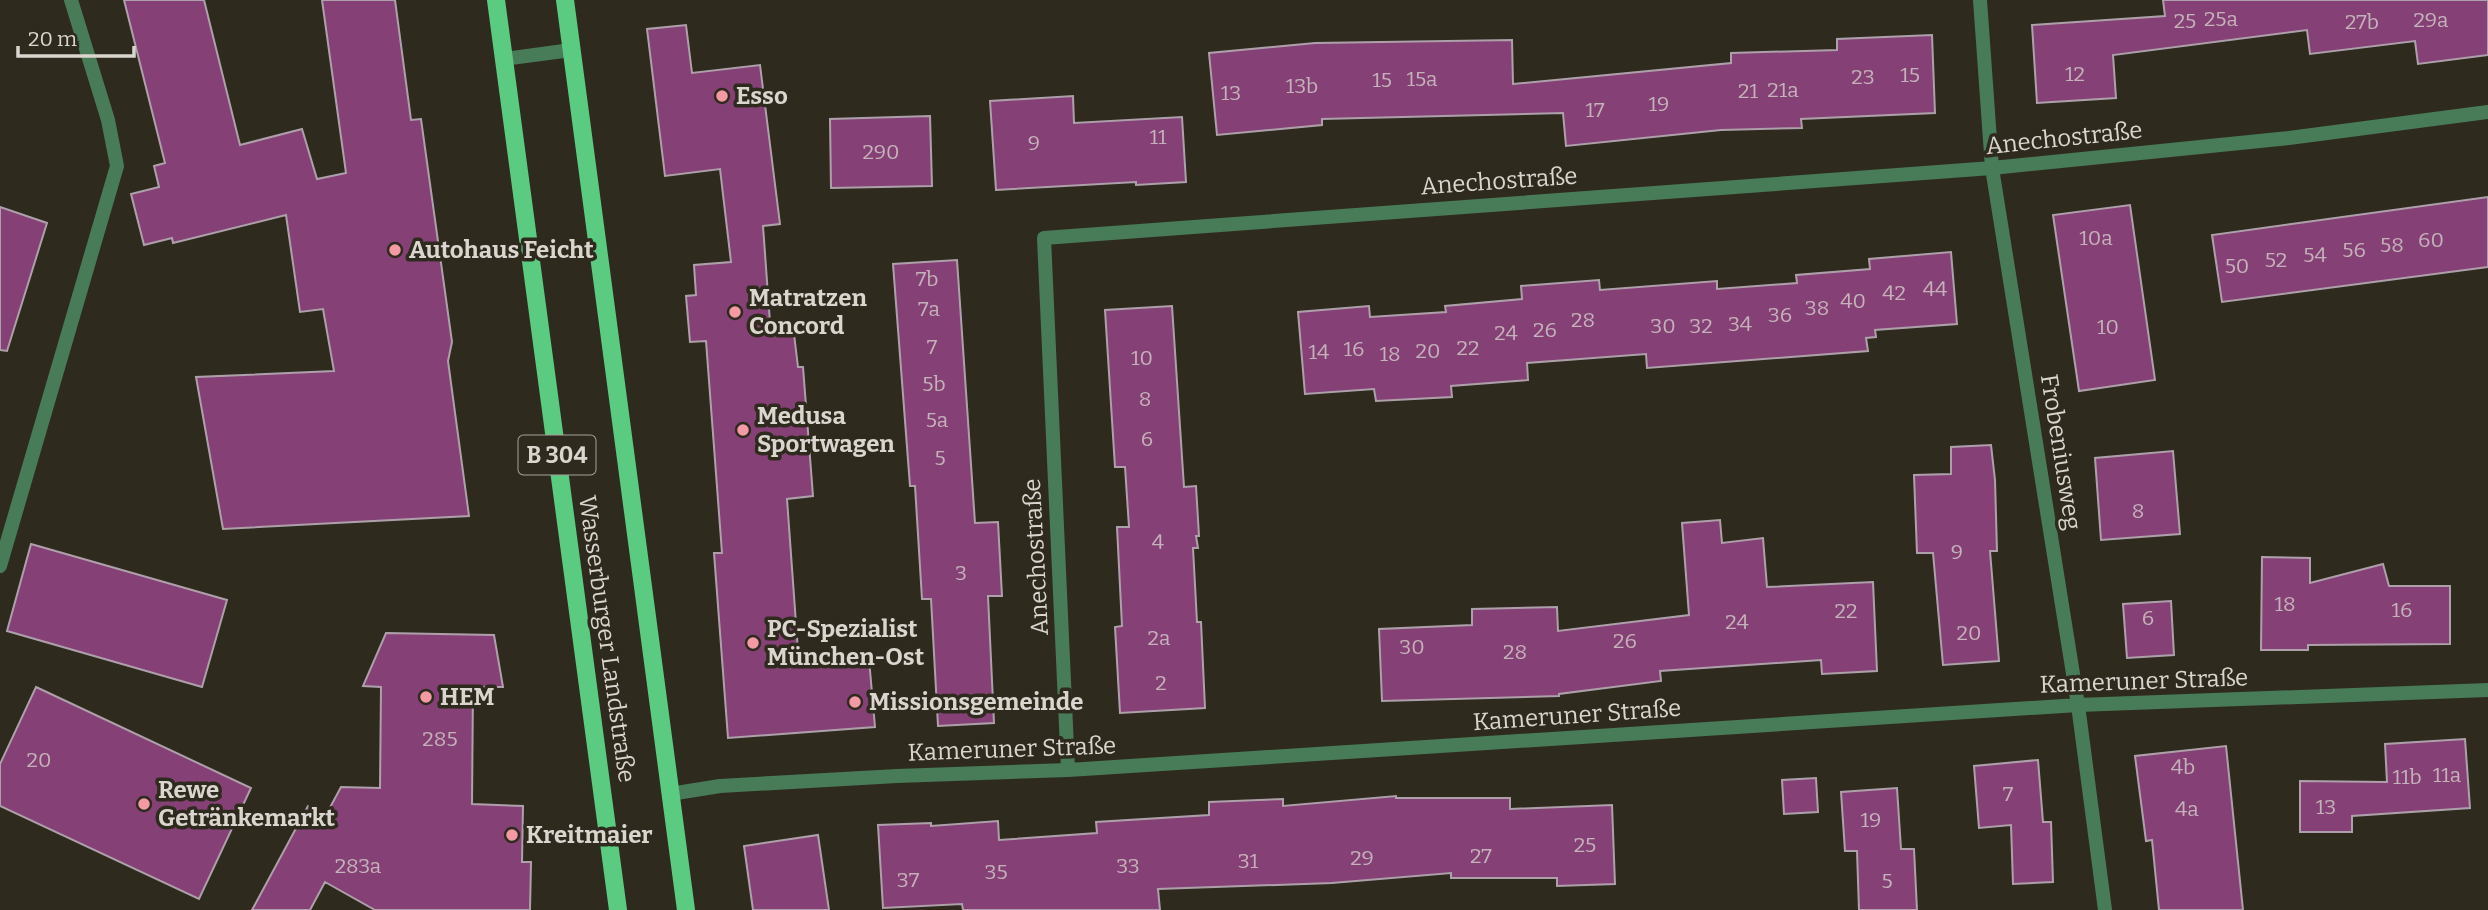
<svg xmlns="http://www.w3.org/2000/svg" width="2488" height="910" font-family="Bitter,serif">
<rect width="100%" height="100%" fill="#2f2a1e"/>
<path fill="#854176" stroke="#aea0aa" stroke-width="2" d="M 124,0 L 204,0 L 240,145 L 302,129 L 317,179 L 346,173 L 322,0 L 395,0 L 411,120 L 421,119 L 452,342 L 448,361 L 469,516 L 223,529 L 196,377 L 334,371 L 323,309 L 300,312 L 286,215 L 173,243 L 172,238 L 144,245 L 131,194 L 159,187 L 154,166 L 165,163 Z
M 2163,0 L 2488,0 L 2488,55 L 2418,64 L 2415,41 L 2310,54 L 2307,30 L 2113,55 L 2116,98 L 2037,103 L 2032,25 L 2165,16 Z
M 686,25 L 692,73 L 760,65 L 780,224 L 763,226 L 771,336 L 794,334 L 798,367 L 803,367 L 813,496 L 787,499 L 799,665 L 869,659 L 875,727 L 728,738 L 714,553 L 722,553 L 706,341 L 690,342 L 686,296 L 696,295 L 694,265 L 731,262 L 720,169 L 665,176 L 647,29 Z
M 1932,35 L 1935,113 L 1801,119 L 1802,128 L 1721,130 L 1566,146 L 1563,113 L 1322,119 L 1322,125 L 1217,135 L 1209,53 L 1315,43 L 1512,40 L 1513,84 L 1731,63 L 1731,53 L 1837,50 L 1837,39 Z
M 1073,96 L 1074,123 L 1182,117 L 1186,182 L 1136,185 L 1136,182 L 996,190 L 990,101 Z
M 930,116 L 932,186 L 831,188 L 830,119 Z
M 2488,197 L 2488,267 L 2222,302 L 2212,235 Z
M 2130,205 L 2155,380 L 2079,391 L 2053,215 Z
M 0,207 L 47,223 L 7,351 L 0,350 Z
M 1951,252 L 1957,324 L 1875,330 L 1876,337 L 1866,338 L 1868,351 L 1647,368 L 1646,354 L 1567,360 L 1527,363 L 1528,380 L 1451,386 L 1452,397 L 1376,401 L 1374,389 L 1305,394 L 1298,312 L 1369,306 L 1370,317 L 1446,312 L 1445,306 L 1522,299 L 1521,286 L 1599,280 L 1600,290 L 1717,281 L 1717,289 L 1797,283 L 1796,275 L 1870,269 L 1869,259 Z
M 957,260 L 975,523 L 998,522 L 1002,596 L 988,596 L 994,723 L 938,726 L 931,599 L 922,599 L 915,486 L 910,486 L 893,264 Z
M 1172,306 L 1184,487 L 1196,486 L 1199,536 L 1196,536 L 1198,548 L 1193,548 L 1197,622 L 1201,622 L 1205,708 L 1120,713 L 1115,627 L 1122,626 L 1117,527 L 1129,527 L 1125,467 L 1115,467 L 1105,310 Z
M 1991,445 L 1995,480 L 1997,551 L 1990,551 L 1999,661 L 1943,665 L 1933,553 L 1917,553 L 1914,475 L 1951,474 L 1951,447 Z
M 2173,451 L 2180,534 L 2101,540 L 2095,458 Z
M 1720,520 L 1722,543 L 1763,538 L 1767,587 L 1873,582 L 1877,671 L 1822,674 L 1821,660 L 1660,671 L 1661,681 L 1559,694 L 1559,696 L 1382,701 L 1379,629 L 1472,625 L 1472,609 L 1557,607 L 1558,631 L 1689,615 L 1682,523 Z
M 31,544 L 227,600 L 202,687 L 7,631 Z
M 2262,557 L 2310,558 L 2310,583 L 2383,564 L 2389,586 L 2450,586 L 2450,644 L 2308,645 L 2308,650 L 2261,650 Z
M 2171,601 L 2174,655 L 2127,658 L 2123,604 Z
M 386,633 L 494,635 L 503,687 L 473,687 L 472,804 L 523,806 L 522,862 L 531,862 L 530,910 L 375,910 L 325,882 L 310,910 L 252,910 L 308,806 L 326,815 L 341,787 L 380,788 L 381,687 L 363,686 Z
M 36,687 L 251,788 L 199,899 L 0,806 L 0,764 Z
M 2465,739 L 2470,808 L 2352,816 L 2352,832 L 2300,832 L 2300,781 L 2387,782 L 2385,744 Z
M 2226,746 L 2243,910 L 2159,910 L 2152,840 L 2146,841 L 2135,756 Z
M 2038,760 L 2043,822 L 2051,822 L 2053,882 L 2013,884 L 2011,825 L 1979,828 L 1974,766 Z
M 1816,778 L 1818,812 L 1784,814 L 1782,780 Z
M 1897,788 L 1901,849 L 1914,849 L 1917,910 L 1859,910 L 1857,851 L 1845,851 L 1841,792 Z
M 1396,796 L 1396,798 L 1510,798 L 1510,809 L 1612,805 L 1615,884 L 1557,886 L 1557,878 L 1451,878 L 1451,873 L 1332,883 L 1158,889 L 1160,910 L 963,910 L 962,904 L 883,908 L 878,825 L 931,823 L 931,826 L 998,821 L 999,840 L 1097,833 L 1096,822 L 1209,815 L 1209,802 L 1283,799 L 1283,806 Z
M 818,835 L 829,910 L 753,910 L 744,846 Z"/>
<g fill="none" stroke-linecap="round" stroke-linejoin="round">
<path stroke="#487b57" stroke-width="14" d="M 504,59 L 571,50
M 0,566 L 117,166 L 108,120 L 71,0"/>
<path stroke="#487b57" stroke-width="14" d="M 1980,0 L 1992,168 L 2078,705 L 2105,910
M 1068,770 L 1044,238 L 1992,168 L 2289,138 L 2488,112
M 670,794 L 720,786 L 897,776 L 1068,770 L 2078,705 L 2488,690"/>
<path stroke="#5acb81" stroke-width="18" d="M 496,0 L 618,910
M 565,0 L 686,910"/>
</g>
<g fill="#f49aa5" stroke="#2f2a1e" stroke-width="2.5">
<circle cx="722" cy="96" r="7"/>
<circle cx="395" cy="250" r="7"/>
<circle cx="735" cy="312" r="7"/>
<circle cx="743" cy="430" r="7"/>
<circle cx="753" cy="643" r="7"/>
<circle cx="426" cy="697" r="7"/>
<circle cx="855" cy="702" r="7"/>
<circle cx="144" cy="804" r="7"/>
<circle cx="512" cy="835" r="7"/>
</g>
<g text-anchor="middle" stroke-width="7" stroke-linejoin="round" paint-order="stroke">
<g font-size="21" fill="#c5b1b9">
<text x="2221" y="26">25a</text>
<text x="2431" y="27">29a</text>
<text x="2185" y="28">25</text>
<text x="2362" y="29">27b</text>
<text x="2075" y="81">12</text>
<text x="1910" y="82">15</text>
<text x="1863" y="84">23</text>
<text x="1422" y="86">15a</text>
<text x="1382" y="87">15</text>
<text x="1302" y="93">13b</text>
<text x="1783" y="97">21a</text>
<text x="1748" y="98">21</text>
<text x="1231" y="100">13</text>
<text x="1659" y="111">19</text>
<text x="1595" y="117">17</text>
<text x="1158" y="144">11</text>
<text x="1034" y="150">9</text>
<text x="881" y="159">290</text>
<text x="2096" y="245">10a</text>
<text x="2431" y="247">60</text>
<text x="2392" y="252">58</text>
<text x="2354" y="257">56</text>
<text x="2315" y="262">54</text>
<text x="2276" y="267">52</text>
<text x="2237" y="273">50</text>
<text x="927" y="286">7b</text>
<text x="1935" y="296">44</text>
<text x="1894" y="300">42</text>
<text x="1853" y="308">40</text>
<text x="1817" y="315">38</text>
<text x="929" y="316">7a</text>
<text x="1780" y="322">36</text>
<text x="1583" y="327">28</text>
<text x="1740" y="331">34</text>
<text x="1663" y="333">30</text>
<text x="1701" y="333">32</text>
<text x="2108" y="334">10</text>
<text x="1545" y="337">26</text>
<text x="1506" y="340">24</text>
<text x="932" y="354">7</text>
<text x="1468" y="355">22</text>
<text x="1354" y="356">16</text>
<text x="1428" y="358">20</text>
<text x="1319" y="359">14</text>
<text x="1390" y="361">18</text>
<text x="1142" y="365">10</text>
<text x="934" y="391">5b</text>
<text x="1145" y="406">8</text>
<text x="937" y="427">5a</text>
<text x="1147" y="446">6</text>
<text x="940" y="465">5</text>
<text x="2138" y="518">8</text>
<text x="1158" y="549">4</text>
<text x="1957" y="559">9</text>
<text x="961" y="580">3</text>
<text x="2285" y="611">18</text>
<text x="2402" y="617">16</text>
<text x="1846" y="618">22</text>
<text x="2148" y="625">6</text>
<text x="1737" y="629">24</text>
<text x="1969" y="640">20</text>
<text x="1159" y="645">2a</text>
<text x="1625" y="648">26</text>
<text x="1412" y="654">30</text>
<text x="1515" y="659">28</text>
<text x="1161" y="690">2</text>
<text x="440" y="746">285</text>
<text x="39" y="767">20</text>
<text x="2183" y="774">4b</text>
<text x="2447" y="782">11a</text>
<text x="2407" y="784">11b</text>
<text x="2008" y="801">7</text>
<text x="2326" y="814">13</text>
<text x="2187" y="816">4a</text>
<text x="1871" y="827">19</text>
<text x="1585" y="852">25</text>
<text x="1481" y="863">27</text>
<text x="1362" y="865">29</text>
<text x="1248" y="868">31</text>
<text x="358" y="873">283a</text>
<text x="1128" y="873">33</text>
<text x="996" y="879">35</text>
<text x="908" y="887">37</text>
<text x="1887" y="888">5</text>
</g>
<rect fill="#2f2a1e" stroke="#a7a29a" stroke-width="2" x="518.5" y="435.5" width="77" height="39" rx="5"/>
<g font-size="23" font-weight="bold" fill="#dad6cf">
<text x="557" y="463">B 304</text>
</g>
<g font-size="24" font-weight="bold" fill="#dad6cf" stroke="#2f2a1e" text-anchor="start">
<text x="736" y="104">Esso</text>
<text x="409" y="258">Autohaus Feicht</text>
<text x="749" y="306">Matratzen<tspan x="749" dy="28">Concord</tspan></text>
<text x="757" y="424">Medusa<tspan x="757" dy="28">Sportwagen</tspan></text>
<text x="767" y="637">PC-Spezialist<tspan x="767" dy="28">München-Ost</tspan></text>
<text x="440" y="705">HEM</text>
<text x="869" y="710">Missionsgemeinde</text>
<text x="158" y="798">Rewe<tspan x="158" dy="28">Getränkemarkt</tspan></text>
<text x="526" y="843">Kreitmaier</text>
</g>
<g font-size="24" fill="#dad6cf" stroke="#2f2a1e">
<text transform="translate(2064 138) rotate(-6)" y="8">Anechostraße</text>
<text transform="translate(1499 181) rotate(-4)" y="8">Anechostraße</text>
<text transform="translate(2061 452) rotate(81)" y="8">Frobeniusweg</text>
<text transform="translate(1036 557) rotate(-93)" y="8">Anechostraße</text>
<text transform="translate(607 639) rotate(82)" y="8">Wasserburger Landstraße</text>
<text transform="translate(2144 681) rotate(-2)" y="8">Kameruner Straße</text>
<text transform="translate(1577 715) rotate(-4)" y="8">Kameruner Straße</text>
<text transform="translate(1012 749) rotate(-2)" y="8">Kameruner Straße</text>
</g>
</g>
<path d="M18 46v10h116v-10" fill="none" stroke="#dad6cf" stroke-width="3.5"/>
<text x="28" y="46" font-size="21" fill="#dad6cf" stroke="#2f2a1e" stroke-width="5" paint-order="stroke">20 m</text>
</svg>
